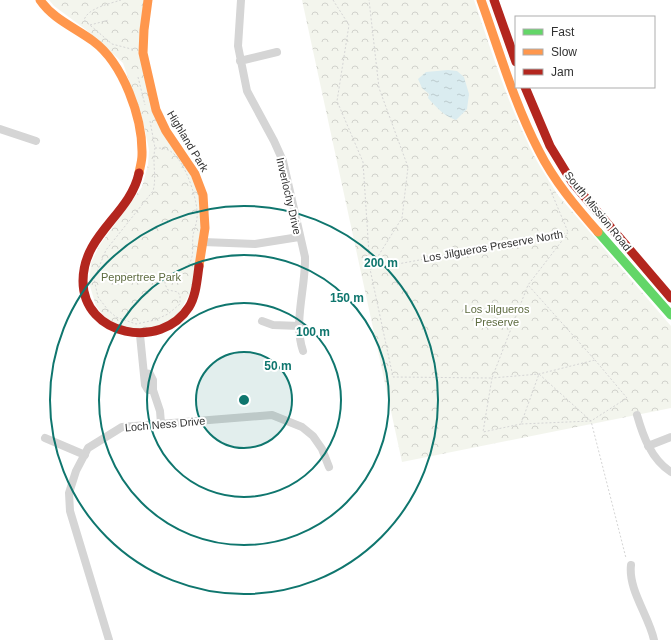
<svg xmlns="http://www.w3.org/2000/svg" width="671" height="640" font-family="Helvetica,sans-serif">
<defs>
<pattern id="park-crowns" width="20" height="18" patternUnits="userSpaceOnUse"><rect width="20" height="18" fill="#f3f5ed"/><path d="M2 6a3 3 0 1 1 6 0M12 15a3 3 0 1 1 6 0" fill="none" stroke="#d1d2cc"/></pattern>
<pattern id="water-ripples" width="26" height="14" patternUnits="userSpaceOnUse"><rect width="26" height="14" fill="#daecf0"/><path d="M2 4q2-2 4 0t4 0M15 11q2-2 4 0t4 0" fill="none" stroke="#bccbce"/></pattern>
</defs>
<rect width="100%" height="100%" fill="#fff"/>
<path fill="url(#park-crowns)" d="M 49,0 L 145,0 L 144,77 L 197,189 L 203,211 L 193,287 L 177,317 L 158,326 L 133,331 L 109,322 L 96,306 L 89,283 L 91,263 L 99,246 L 142,187 L 148,165 L 149,150 L 143,121 L 123,63 L 85,29 L 54,6 Z
M 302,0 L 474,0 C 490,47 505,96 527,141 C 535,160 547,177 557,194 L 671,326 L 671,408 L 402,462 Z"/>
<path fill="url(#water-ripples)" d="M 448,70 L 457,71 L 464,77 L 469,94 L 467,109 L 456,120 C 444,116 437,108 428,98 L 429,94 L 422,88 L 418,79 L 426,72 Z"/>
<g fill="none" stroke-linecap="round" stroke-linejoin="round">
<path stroke="#d5d5d5" stroke-width="1" stroke-dasharray="2 2" stroke-linecap="butt" d="M 121,0 C 109,4 88,8 84,20 L 112,44 L 135,50
M 333,0 L 349,25 L 337,101 L 363,162 L 370,269 L 402,218 L 408,167 L 379,88 L 369,0
M 90,25 L 109,20
M 138,77 L 145,105
M 150,121 L 155,148
M 155,148 C 160,148 165,148 170,151 C 184,159 196,195 197,211 C 198,220 195,227 193,235 C 192,243 194,252 191,260 C 186,275 155,269 168,290 L 178,292 L 180,296 L 180,304 L 168,314 L 155,320 L 136,324 L 116,317 L 108,310 L 98,297 L 94,279 L 106,250 L 153,191 C 157,177 152,163 155,148 Z
M 550,189 L 568,232
M 595,360 L 627,398 L 591,421 L 521,424 L 539,374 L 591,421 L 626,558
M 521,424 L 483,432 L 492,378 L 539,374 L 595,360 L 528,285 L 492,378 L 393,377 L 370,269 L 568,233 L 528,285"/>
<path stroke="#d5d5d5" stroke-width="8" d="M 241,0 L 238,46 L 247,91 L 274,141 L 283,161 L 305,257 C 306,287 293,322 303,351
M 240,61 L 277,52
M 0,129 L 36,141
M 203,242 L 255,244 L 299,237
M 262,321 L 273,325 L 300,326
M 140,335 L 145,385 L 148,390 L 153,390 L 153,380 L 150,374 L 144,373
M 153,390 L 160,411 L 161,423
M 637,415 C 643,436 651,459 671,472
M 45,438 L 85,455
M 648,446 L 671,437
M 631,565 C 628,590 649,616 654,640
M 109,640 L 70,511 L 69,493 L 76,471 L 88,448 L 122,427 L 272,415 L 302,427 L 313,436 L 322,449 L 329,467"/>
<path stroke="#63d668" stroke-width="9" d="M 598,232 L 671,315"/>
<path stroke="#ff974d" stroke-width="9" d="M 40,0 C 53,19 74,27 93,41 C 123,63 143,118 142,155 C 142,161 140,167 139,173
M 148,0 L 144,30 L 143,53 L 156,110 L 166,131 L 195,174 L 203,195 L 205,228 L 199,266
M 481,0 C 499,50 514,103 539,151 C 554,181 576,207 598,232"/>
<path stroke="#b3261e" stroke-width="9" d="M 494,0 L 516,62
M 525,87 L 550,146 L 572,182 L 671,298
M 139,173 C 130,215 83,234 83,281 C 83,336 161,351 189,307 C 196,296 197,280 199,266"/>
</g>
<circle cx="244" cy="400" r="48" fill="#0f766e" fill-opacity=".12"/>
<g fill="none" stroke="#0f766e" stroke-width="2">
<circle cx="244" cy="400" r="48"/>
<circle cx="244" cy="400" r="97"/>
<circle cx="244" cy="400" r="145"/>
<circle cx="244" cy="400" r="194"/>
</g>
<g text-anchor="middle" stroke-width="4" stroke-linejoin="round" paint-order="stroke">
<g font-size="11" fill="#313131" stroke="#fff">
<text transform="translate(188 141) rotate(59)" y="4">Highland Park</text>
<text transform="translate(289 196) rotate(77)" y="4">Inverlochy Drive</text>
<text transform="translate(598 211) rotate(51)" y="4">South Mission Road</text>
<text transform="translate(493 246) rotate(-10)" y="4">Los Jilgueros Preserve North</text>
<text transform="translate(165 424) rotate(-5)" y="4">Loch Ness Drive</text>
</g>
<g font-size="11" fill="#5d6b3f" stroke="#fff">
<text x="141" y="281">Peppertree Park</text>
<text x="497" y="313">Los Jilgueros<tspan x="497" dy="13">Preserve</tspan></text>
</g>
</g>
<circle cx="244" cy="400" r="6" fill="#0f766e" stroke="#fff" stroke-width="2"/>
<g font-size="12" text-anchor="middle" font-weight="bold" fill="#0f766e" stroke="#fff" stroke-width="4" stroke-linejoin="round" paint-order="stroke">
<text x="381" y="267">200 m</text>
<text x="347" y="302">150 m</text>
<text x="313" y="336">100 m</text>
<text x="278" y="370">50 m</text>
</g>
<rect x="515" y="16" width="140" height="72" fill="#ffffff" stroke="#adadad"/>
<rect x="523" y="29" width="20" height="6" fill="#63d668" stroke="#adadad"/>
<text x="551" y="36" font-size="12" fill="#313131">Fast</text>
<rect x="523" y="49" width="20" height="6" fill="#ff974d" stroke="#adadad"/>
<text x="551" y="56" font-size="12" fill="#313131">Slow</text>
<rect x="523" y="69" width="20" height="6" fill="#b3261e" stroke="#adadad"/>
<text x="551" y="76" font-size="12" fill="#313131">Jam</text>
</svg>
